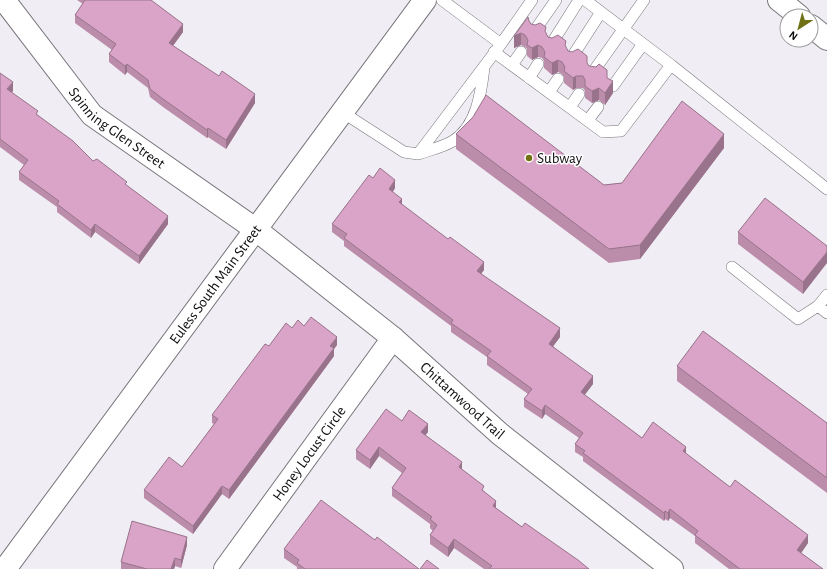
<svg xmlns="http://www.w3.org/2000/svg" width="827" height="569" font-family="'Alegreya Sans',sans-serif">
<rect width="100%" height="100%" fill="#f0edf4"/>
<g fill="none" stroke-linecap="round" stroke-linejoin="round">
<defs>
<path id="service" d="M 442,0 L 501,44 L 532,0
M 585,0 L 671,65 L 827,189
M 535,30 L 556,0
M 552,43 L 579,0
M 494,52 L 603,132 L 621,131 L 671,65
M 572,57 L 601,12
M 512,65 L 521,52
M 593,72 L 644,0
M 529,78 L 538,64
M 613,86 L 643,44
M 549,92 L 558,79
M 570,107 L 579,94
M 342,112 L 404,152 L 418,154 L 501,44
M 588,120 L 598,107
M 418,154 C 430,150 443,147 453,141 C 477,126 481,93 484,68
M 732,267 L 798,319 L 818,306
M 827,295 L 818,306 L 827,313"/>
<g id="minor">
<path id="s1" d="M 4,0 L 92,115 L 255,229 L 393,338 L 500,434 L 672,569"/>
<path id="s2" d="M 225,569 L 393,338"/>
</g>
<g id="tertiary">
<path id="s3" d="M 5,569 L 425,0"/>
</g>
<path id="secondary" d="M 779,0 L 799,16
M 811,26 L 827,39"/>
</defs>
<use href="#service" stroke="#78757b" stroke-width="12"/>
<use href="#minor" stroke="#78757b" stroke-width="24"/>
<use href="#tertiary" stroke="#78757b" stroke-width="24"/>
<use href="#secondary" stroke="#78757b" stroke-width="24"/>
<use href="#service" stroke="#fff" stroke-width="11"/>
<use href="#minor" stroke="#fff" stroke-width="22"/>
<use href="#tertiary" stroke="#fff" stroke-width="22"/>
<use href="#secondary" stroke="#fff" stroke-width="22"/>
</g>
<path fill="#bb8dab" d="M 77,0 L 151,0 L 183,32 L 173,46 L 255,103 L 226,149 L 208,137 L 207,138 L 163,107 L 150,97 L 148,88 L 127,72 L 125,75 L 109,62 L 109,54 L 112,50 L 75,23 L 75,15 L 83,4 Z
M 529,21 L 531,24 L 546,34 L 548,37 L 566,48 L 568,51 L 587,64 L 589,66 L 607,78 L 613,93 L 605,105 L 599,100 L 592,103 L 585,98 L 585,91 L 583,88 L 576,88 L 573,90 L 564,83 L 564,77 L 562,74 L 558,72 L 552,75 L 544,68 L 544,61 L 542,58 L 538,57 L 532,60 L 527,56 L 527,49 L 525,47 L 521,45 L 514,48 L 514,36 Z
M 0,73 L 13,91 L 11,92 L 38,115 L 93,161 L 127,186 L 168,224 L 139,264 L 95,232 L 91,238 L 57,212 L 57,207 L 19,180 L 19,172 L 24,165 L 0,147 Z
M 456,134 L 604,185 L 622,183 L 724,148 L 640,259 L 609,263 L 456,149 Z
M 373,178 L 395,188 L 393,192 L 402,205 L 484,270 L 481,274 L 560,337 L 553,346 L 593,384 L 584,395 L 642,438 L 686,454 L 730,487 L 808,543 L 801,553 L 823,569 L 729,569 L 695,543 L 695,536 L 670,518 L 668,521 L 665,519 L 664,521 L 583,461 L 583,457 L 575,452 L 575,444 L 579,438 L 545,414 L 542,419 L 524,407 L 524,399 L 528,394 L 487,365 L 487,357 L 451,332 L 451,326 L 344,246 L 344,241 L 332,232 L 332,224 Z
M 738,232 L 827,246 L 803,294 L 738,244 Z
M 304,326 L 337,345 L 334,349 L 334,356 L 229,499 L 222,494 L 193,534 L 144,498 L 144,490 L 182,467 L 214,424 L 212,423 L 212,415 L 269,346 L 292,328 Z
M 677,366 L 827,423 L 827,493 L 677,381 Z
M 402,421 L 428,432 L 425,435 L 484,491 L 496,508 L 522,527 L 589,569 L 484,569 L 454,548 L 448,557 L 430,544 L 430,535 L 433,531 L 430,528 L 430,524 L 392,496 L 392,488 L 402,473 L 379,456 L 370,469 L 356,459 L 356,450 Z
M 375,540 L 419,569 L 297,569 L 297,567 L 284,558 L 284,549 Z
M 187,545 L 181,568 L 175,566 L 174,569 L 121,569 L 121,562 Z"/>
<path fill="#98738b" d="M 183,24 L 183,32 L 169,51 L 169,43 Z
M 521,33 L 521,45 L 514,48 L 514,36 Z
M 538,45 L 538,57 L 532,60 L 532,48 Z
M 558,60 L 558,72 L 552,75 L 552,63 Z
M 127,64 L 127,72 L 125,75 L 125,66 Z
M 576,76 L 576,88 L 573,90 L 573,78 Z
M 613,81 L 613,93 L 605,105 L 605,93 Z
M 13,82 L 13,91 L 7,98 L 7,89 Z
M 599,88 L 599,100 L 592,103 L 592,91 Z
M 255,94 L 255,103 L 226,149 L 226,140 Z
M 208,128 L 208,137 L 207,138 L 207,130 Z
M 724,134 L 724,148 L 640,259 L 640,245 Z
M 395,180 L 395,188 L 389,197 L 389,189 Z
M 402,199 L 402,207 L 399,202 Z
M 168,216 L 168,224 L 139,264 L 139,256 Z
M 95,224 L 95,232 L 91,238 L 91,230 Z
M 827,252 L 827,263 L 803,294 L 803,282 Z
M 484,262 L 484,270 L 477,279 L 477,271 Z
M 560,328 L 560,337 L 549,352 L 549,344 Z
M 337,337 L 337,345 L 334,349 L 334,356 L 229,499 L 229,490 Z
M 593,376 L 593,384 L 581,400 L 581,392 Z
M 545,405 L 545,414 L 542,419 L 542,411 Z
M 428,424 L 428,432 L 421,441 L 421,432 Z
M 379,447 L 379,456 L 370,469 L 370,460 Z
M 686,447 L 686,455 L 683,451 Z
M 462,462 L 462,471 L 459,467 Z
M 222,486 L 222,494 L 193,534 L 193,526 Z
M 496,501 L 496,509 L 493,506 Z
M 670,509 L 670,518 L 668,521 L 668,513 Z
M 665,511 L 665,519 L 664,521 L 664,513 Z
M 808,535 L 808,543 L 797,559 L 797,550 Z
M 187,537 L 187,545 L 181,568 L 181,560 Z
M 454,539 L 454,548 L 448,557 L 448,548 Z
M 175,558 L 175,566 L 174,569 L 171,569 Z"/>
<path fill="#d9a4c7" stroke="#98738b" d="M 85,0 L 151,0 L 183,24 L 169,43 L 219,76 L 222,71 L 255,94 L 226,140 L 208,128 L 207,130 L 163,99 L 150,89 L 148,80 L 127,64 L 125,66 L 109,54 L 116,44 L 75,15 Z
M 528,17 L 529,21 L 531,24 L 535,25 L 540,23 L 546,27 L 545,31 L 548,37 L 552,38 L 558,35 L 566,41 L 565,45 L 568,51 L 572,52 L 578,49 L 587,56 L 587,63 L 589,66 L 596,67 L 599,64 L 607,70 L 607,78 L 613,81 L 605,93 L 599,88 L 592,91 L 585,86 L 585,80 L 583,76 L 576,76 L 573,78 L 564,71 L 565,67 L 562,62 L 558,60 L 552,63 L 544,57 L 545,52 L 542,47 L 538,45 L 532,48 L 527,45 L 528,40 L 525,35 L 521,33 L 514,36 Z
M 0,73 L 13,82 L 7,89 L 38,111 L 36,114 L 73,141 L 93,161 L 97,159 L 127,182 L 125,184 L 168,216 L 139,256 L 95,224 L 91,230 L 57,204 L 59,201 L 19,172 L 28,160 L 0,139 Z
M 486,95 L 604,185 L 622,183 L 682,101 L 724,134 L 640,245 L 609,249 L 456,134 L 473,117 Z
M 380,168 L 395,180 L 389,189 L 402,199 L 399,202 L 448,239 L 450,237 L 484,262 L 477,271 L 560,328 L 549,344 L 593,376 L 581,392 L 642,438 L 653,422 L 686,447 L 683,451 L 730,487 L 735,480 L 808,535 L 797,550 L 823,569 L 740,569 L 695,535 L 698,531 L 670,509 L 668,513 L 665,511 L 664,513 L 583,453 L 585,451 L 575,444 L 583,433 L 545,405 L 542,411 L 524,399 L 532,389 L 487,356 L 491,351 L 451,323 L 453,320 L 344,238 L 347,234 L 332,224 L 369,175 L 373,178 Z
M 765,198 L 827,246 L 827,252 L 803,282 L 738,232 Z
M 311,317 L 337,337 L 330,346 L 334,348 L 229,490 L 222,486 L 193,526 L 144,490 L 169,457 L 182,467 L 218,419 L 212,415 L 265,344 L 269,346 L 286,323 L 292,328 L 298,320 L 304,326 Z
M 703,331 L 827,423 L 827,478 L 677,366 Z
M 386,409 L 402,421 L 409,410 L 428,424 L 421,432 L 462,462 L 459,467 L 484,486 L 482,490 L 496,501 L 493,506 L 522,527 L 525,523 L 578,560 L 589,569 L 489,569 L 492,566 L 454,539 L 448,548 L 430,535 L 437,525 L 430,519 L 432,517 L 392,488 L 406,468 L 379,447 L 370,460 L 356,450 Z
M 321,500 L 375,540 L 377,537 L 419,569 L 305,569 L 297,563 L 299,560 L 284,549 Z
M 132,521 L 187,537 L 181,560 L 175,558 L 171,569 L 147,569 L 121,562 Z
M 427,560 L 439,569 L 420,569 Z"/>
<circle fill="#707115" stroke="#fff" stroke-width="1.5" cx="529" cy="158" r="4"/>
<g text-anchor="middle" stroke-width="3" stroke-linejoin="round" paint-order="stroke">
<g font-size="15" fill="#0c0b0d" stroke="#fff">
<text dy="5" stroke="none"><textPath href="#s1" startOffset="172">Spinning Glen Street</textPath></text>
<text dy="5" stroke="none"><textPath href="#s3" startOffset="354">Euless South Main Street</textPath></text>
<text dy="5" stroke="none"><textPath href="#s1" startOffset="613">Chittamwood Trail</textPath></text>
<text dy="5" stroke="none"><textPath href="#s2" startOffset="143">Honey Locust Circle</textPath></text>
</g>
<g font-size="15" fill="#0c0b0d" stroke="#fff" text-anchor="start">
<text x="537" y="163">Subway</text>
</g>
</g>
<g transform="translate(799 28) rotate(216)"><circle r="19" fill="#ffffff" stroke="#9e9d9e"/>
<path d="M0-3L7 15L0 10L-7 15Z" fill="#707115"/>
<text y="-6" font-size="11" font-weight="bold" text-anchor="middle" fill="#0c0b0d">N</text>
</g>
</svg>
